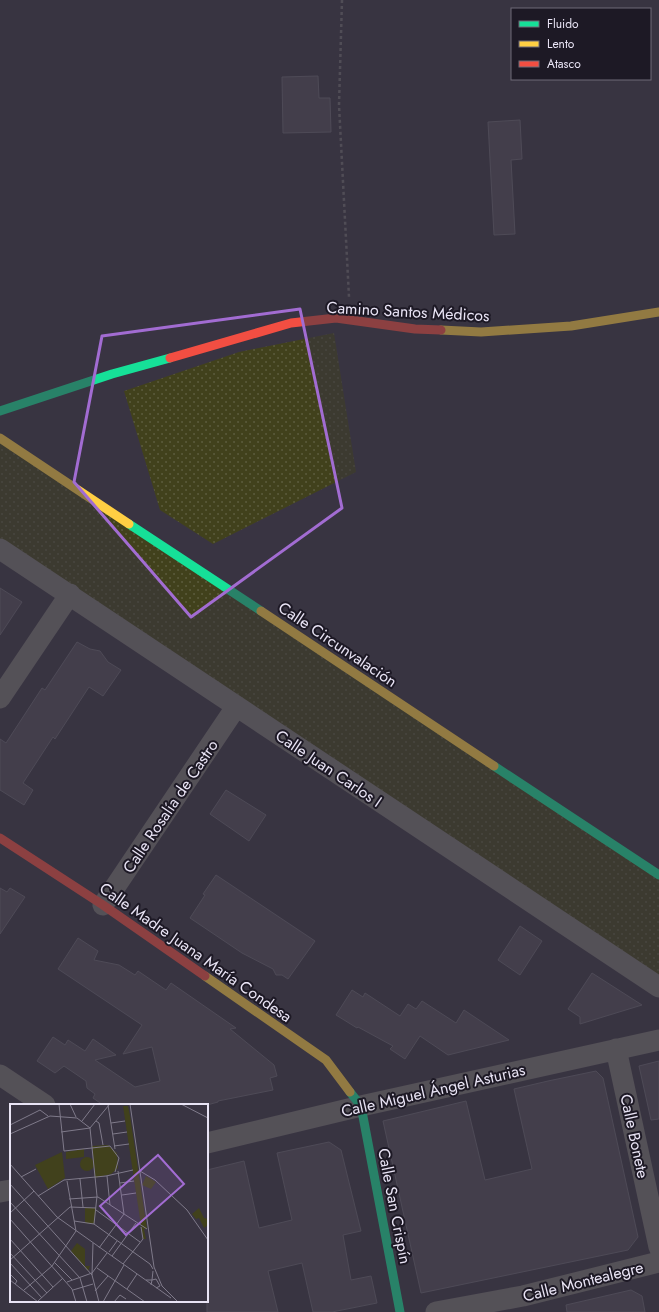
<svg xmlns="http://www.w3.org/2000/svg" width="659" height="1312" font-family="Jost,sans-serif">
<defs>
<pattern id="park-dots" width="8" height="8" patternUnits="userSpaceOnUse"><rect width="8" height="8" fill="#41411c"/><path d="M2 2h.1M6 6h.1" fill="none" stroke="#5c5c3e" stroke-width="1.8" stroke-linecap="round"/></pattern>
</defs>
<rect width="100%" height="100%" fill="#393442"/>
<path fill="url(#park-dots)" d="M 334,333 L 356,472 L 213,544 L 160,510 L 124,391 L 239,352 Z
M 0,438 L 659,875 L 659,987 L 0,550 Z"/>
<path fill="#504b57" stroke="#686470" d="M 318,76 L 319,98 L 330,98 L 331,132 L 283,133 L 282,77 Z
M 520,120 L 522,159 L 511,160 L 515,234 L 494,235 L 488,122 Z
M 0,588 L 22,602 L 0,635 Z
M 77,642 L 90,649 L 100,651 L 108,662 L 121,670 L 103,696 L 89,687 L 55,739 L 53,737 L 23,783 L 33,790 L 24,805 L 0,790 L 0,739 L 6,743 L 42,688 L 45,690 Z
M 226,790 L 266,815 L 249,841 L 210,814 Z
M 216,875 L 315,941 L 288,979 L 282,975 L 276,975 L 273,969 L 242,953 L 190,918 L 205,895 L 203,894 Z
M 0,888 L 7,892 L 10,888 L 25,897 L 0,934 Z
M 520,926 L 542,941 L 520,975 L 498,960 Z
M 78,938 L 98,951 L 94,960 L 119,965 L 135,975 L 138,971 L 166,990 L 171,983 L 236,1028 L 230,1029 L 274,1065 L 277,1076 L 270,1078 L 273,1090 L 218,1101 L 218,1102 L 207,1105 L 103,1105 L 93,1098 L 95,1094 L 87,1088 L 86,1081 L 64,1066 L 55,1073 L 37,1061 L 53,1037 L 65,1045 L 68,1040 L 85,1051 L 93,1039 L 116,1055 L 95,1060 L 135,1087 L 160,1081 L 152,1047 L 123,1054 L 142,1025 L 58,969 Z
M 592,973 L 642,1005 L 580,1024 L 580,1017 L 568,1009 Z
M 352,990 L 363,997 L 365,993 L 400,1016 L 408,1004 L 416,1009 L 422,1001 L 456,1023 L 464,1010 L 509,1040 L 448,1055 L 420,1036 L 405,1059 L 390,1049 L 393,1046 L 358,1027 L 357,1028 L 336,1015 Z
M 659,1061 L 659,1119 L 651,1120 L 639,1066 Z
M 596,1071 L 603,1078 L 638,1237 L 628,1250 L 421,1293 L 383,1121 L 466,1101 L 485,1180 L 532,1169 L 514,1089 L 548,1081 Z
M 329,1142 L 341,1150 L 361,1231 L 343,1235 L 351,1280 L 371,1276 L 377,1303 L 332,1312 L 313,1312 L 302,1263 L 268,1271 L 278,1312 L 207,1312 L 207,1170 L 244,1161 L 259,1228 L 292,1220 L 277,1153 Z
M 631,1290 L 642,1296 L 645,1312 L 567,1312 L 566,1305 Z"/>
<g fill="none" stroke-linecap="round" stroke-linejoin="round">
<path stroke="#6e6a6f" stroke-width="2.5" stroke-dasharray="3 3" stroke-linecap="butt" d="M 342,0 L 339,105 L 349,297"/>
<path stroke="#767372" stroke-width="21" d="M 0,549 L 659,987
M 0,698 L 70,594
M 103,905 L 236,707
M 616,1049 L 659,1247
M 0,1075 L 45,1105
M 207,1143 L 361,1106 L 659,1040
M 0,1192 L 11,1190
M 436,1312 L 523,1296 L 659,1262"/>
<path stroke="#16e098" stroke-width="9" d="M 0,411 L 112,374 L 170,358
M 129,524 L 261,611
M 494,766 L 659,875
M 350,1092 L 361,1106 L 400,1312"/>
<path stroke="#ffcf43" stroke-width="9" d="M 441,330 L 481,332 L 571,326 L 659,312
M 0,438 L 129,524
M 261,611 L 494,766
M 205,976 L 326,1060 L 350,1092"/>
<path stroke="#f24e42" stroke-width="9" d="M 170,358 L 291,323 L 336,318 L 415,329 L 441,330
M 0,838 L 103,905 L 205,976"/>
</g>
<path d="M0 0H659V1312H0ZM 300,309 L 342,508 L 191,617 L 74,482 L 102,336 Z" fill="#393442" fill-opacity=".55" fill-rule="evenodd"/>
<path fill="none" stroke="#a26cd2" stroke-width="3" stroke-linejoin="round" d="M 300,309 L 342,508 L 191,617 L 74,482 L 102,336 Z"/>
<g text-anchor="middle" stroke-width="4" stroke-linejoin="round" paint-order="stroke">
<g font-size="16" fill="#e9e4f5" stroke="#1d1925">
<text transform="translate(408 311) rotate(3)" y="6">Camino Santos Médicos</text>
<text transform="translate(338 644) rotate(34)" y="6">Calle Circunvalación</text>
<text transform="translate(329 768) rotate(34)" y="6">Calle Juan Carlos I</text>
<text transform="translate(170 806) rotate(-56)" y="6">Calle Rosalía de Castro</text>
<text transform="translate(196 952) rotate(35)" y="6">Calle Madre Juana María Condesa</text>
<text transform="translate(433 1090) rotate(-13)" y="6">Calle Miguel Ángel Asturias</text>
<text transform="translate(635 1136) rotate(78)" y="6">Calle Bonete</text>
<text transform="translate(395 1206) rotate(79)" y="6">Calle San Crispín</text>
<text transform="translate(583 1281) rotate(-14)" y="6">Calle Montealegre</text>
</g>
</g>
<g transform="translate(10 1104)">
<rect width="198" height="198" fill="#393442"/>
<path d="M 113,2 L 118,2 L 120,12 L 137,125 L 134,125 L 136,135 L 133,135 ZM 98,41 L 107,49 L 108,64 L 101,70 L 85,74 L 82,42 ZM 74,45 L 74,53 L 56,55 L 56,48 ZM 52,48 L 55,74 L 38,85 L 25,61 ZM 136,72 L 146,78 L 141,85 L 132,81 ZM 75,104 L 86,104 L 84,120 L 75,119 ZM 189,104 L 194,114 L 198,115 L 198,121 L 194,124 L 189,114 L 186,115 L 182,110 ZM 67,139 L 75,145 L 75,162 L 80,162 L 78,167 L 61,147 Z" fill="#41411c"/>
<path d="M70 60a7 7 0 1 1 14 0a7 7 0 1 1-14 0Z" fill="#41411c"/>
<path fill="none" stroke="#7f7a8a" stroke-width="1" d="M 49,0 L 54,47 L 100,42 L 109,54 L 105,68M 60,0 L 66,13M 120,0 L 144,163 L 152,182 L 168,198M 171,0 L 198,14M 98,1 L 105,45M 72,17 L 85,0M 86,17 L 89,19 L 93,41M 101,19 L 115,17M 0,21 L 30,6 L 38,12M 80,24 L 87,92 L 84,120M 80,24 L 99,1M 51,28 L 80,24M 0,30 L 40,12 L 67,14 L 80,24M 103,30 L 117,28M 104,42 L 119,40M 0,60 L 47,113 L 161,194M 130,67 L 145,76 L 177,106 L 198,136M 97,72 L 100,101M 11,73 L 26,65M 70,75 L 73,103M 57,77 L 66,127M 110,79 L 124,77M 0,80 L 82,171M 112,91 L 126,89M 28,92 L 54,76 L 96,72 L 123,66M 59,95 L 88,93 L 137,125M 0,98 L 70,174 L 77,198M 86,106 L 130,138M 0,109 L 24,87M 0,115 L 62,185 L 66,198M 64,117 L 84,120 L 140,160 L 143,165M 0,135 L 43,183M 83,139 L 82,171 L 89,198M 89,144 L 114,110 L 108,67M 99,148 L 107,137M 0,149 L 37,189M 102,152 L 126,119M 0,156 L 60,103 L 86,104M 44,158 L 62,176M 0,159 L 32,194M 113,160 L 133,135 L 131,123M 87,164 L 135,198M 0,170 L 7,177 L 5,180M 0,176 L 28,198M 136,176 L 142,176 L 143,167M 57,178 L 82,169 L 97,149M 141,181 L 142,176 L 146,175 L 150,182 L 146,184M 117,185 L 127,170M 14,186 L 42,162 L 66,127M 63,186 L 83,180M 85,187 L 98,172M 28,197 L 53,174M 93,198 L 114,161M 104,198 L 110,191 L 116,195"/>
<path fill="#a26cd2" fill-opacity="0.15" stroke="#a26cd2" stroke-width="2" d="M 148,51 L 174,80 L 116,131 L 90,102 Z"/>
<rect width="198" height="198" fill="none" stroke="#e9e4f5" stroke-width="2"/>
</g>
<rect x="511" y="8" width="140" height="72" fill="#1d1925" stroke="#6f6a78"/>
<rect x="519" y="21" width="20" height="6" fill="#16e098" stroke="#6f6a78"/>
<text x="547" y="28" font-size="12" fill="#e9e4f5">Fluido</text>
<rect x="519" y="41" width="20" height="6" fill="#ffcf43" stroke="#6f6a78"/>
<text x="547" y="48" font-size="12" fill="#e9e4f5">Lento</text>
<rect x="519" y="61" width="20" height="6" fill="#f24e42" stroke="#6f6a78"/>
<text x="547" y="68" font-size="12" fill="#e9e4f5">Atasco</text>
</svg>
